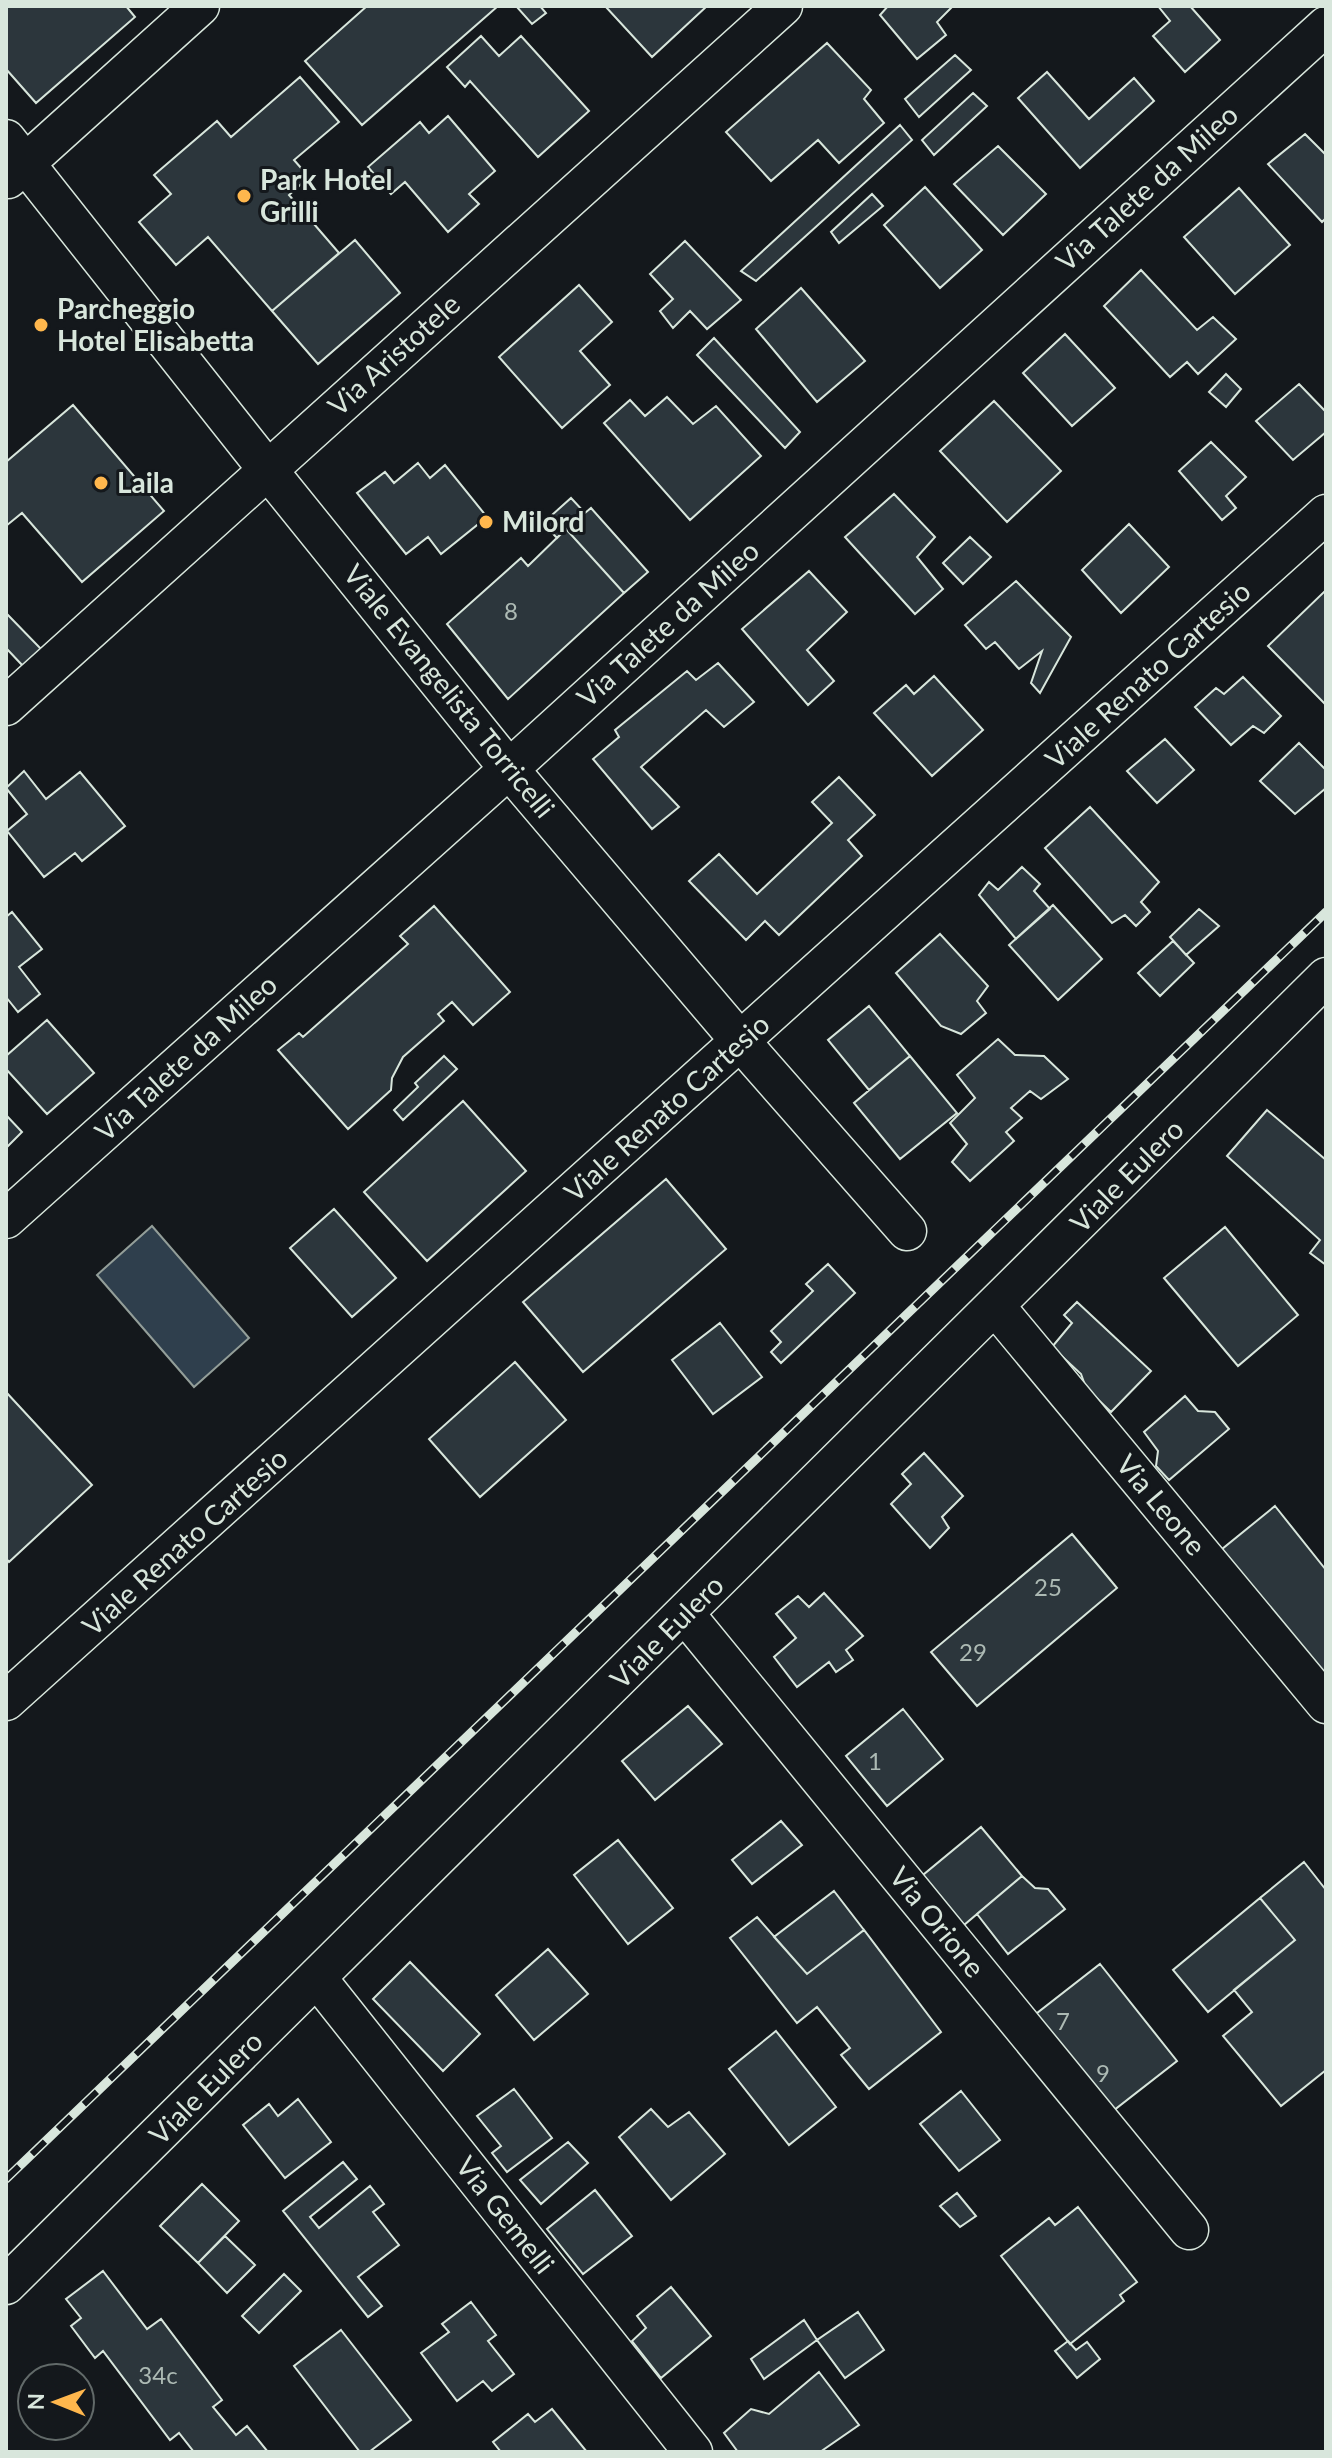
<svg xmlns="http://www.w3.org/2000/svg" width="1332" height="2458" font-family="Lato,sans-serif">
<rect width="100%" height="100%" fill="#14181c"/>
<path fill="#2f3f4d" stroke="#939e99" stroke-width="2" d="M 152,1226 L 249,1338 L 194,1387 L 97,1275 Z"/>
<path fill="#2c363c" stroke="#d8e6dc" stroke-width="2" d="M 6,6 L 126,6 L 135,17 L 36,103 L 6,69 Z
M 367,6 L 498,6 L 362,125 L 305,61 Z
M 516,6 L 540,6 L 546,13 L 532,24 Z
M 605,6 L 707,6 L 652,57 Z
M 888,6 L 953,6 L 937,22 L 946,35 L 917,59 L 880,15 Z
M 1190,6 L 1220,40 L 1185,72 L 1153,36 L 1170,21 L 1158,6 Z
M 481,36 L 499,56 L 521,36 L 589,111 L 538,157 L 470,81 L 465,87 L 447,67 Z
M 827,43 L 871,90 L 864,99 L 884,123 L 839,163 L 818,140 L 771,181 L 726,132 Z
M 955,55 L 971,70 L 919,117 L 905,99 Z
M 1047,72 L 1089,119 L 1134,78 L 1154,101 L 1080,168 L 1018,98 Z
M 300,77 L 339,122 L 294,160 L 309,177 L 289,195 L 339,253 L 272,311 L 208,237 L 176,265 L 139,222 L 171,194 L 154,175 L 217,121 L 231,137 Z
M 973,93 L 987,106 L 934,155 L 922,140 Z
M 448,116 L 495,171 L 469,194 L 479,204 L 448,232 L 405,182 L 391,194 L 368,167 L 420,122 L 429,133 Z
M 900,125 L 912,140 L 756,281 L 741,271 Z
M 1305,134 L 1326,155 L 1326,218 L 1322,222 L 1268,164 Z
M 998,146 L 1046,194 L 1003,235 L 954,184 Z
M 925,187 L 982,250 L 940,288 L 884,225 Z
M 1239,188 L 1290,245 L 1235,294 L 1184,237 Z
M 872,194 L 883,206 L 839,243 L 831,232 Z
M 355,240 L 400,293 L 318,364 L 272,311 Z
M 685,241 L 741,300 L 707,329 L 690,311 L 673,328 L 660,311 L 673,299 L 650,274 Z
M 1141,270 L 1197,330 L 1213,317 L 1236,339 L 1198,374 L 1187,362 L 1170,377 L 1104,306 Z
M 579,285 L 612,322 L 580,351 L 610,385 L 562,428 L 499,357 Z
M 801,288 L 865,361 L 817,402 L 756,329 Z
M 1065,334 L 1115,388 L 1072,426 L 1023,373 Z
M 714,338 L 800,432 L 785,448 L 697,355 Z
M 1226,374 L 1241,389 L 1226,407 L 1209,392 Z
M 1299,384 L 1326,412 L 1326,432 L 1293,460 L 1256,421 Z
M 667,397 L 693,424 L 716,406 L 761,456 L 690,520 L 604,423 L 630,400 L 645,416 Z
M 994,401 L 1061,471 L 1007,522 L 940,451 Z
M 73,405 L 164,511 L 82,582 L 22,513 L 6,526 L 6,462 Z
M 1211,442 L 1246,477 L 1226,496 L 1236,508 L 1222,520 L 1179,471 Z
M 418,463 L 430,478 L 445,465 L 487,517 L 441,554 L 428,537 L 406,554 L 357,493 L 385,472 L 394,483 Z
M 894,494 L 935,537 L 917,557 L 943,589 L 915,614 L 845,537 Z
M 571,498 L 585,513 L 591,508 L 648,572 L 624,593 L 566,529 L 557,538 L 543,523 Z
M 1129,524 L 1169,567 L 1121,613 L 1082,570 Z
M 566,529 L 624,593 L 508,699 L 447,624 L 521,558 L 528,566 Z
M 970,537 L 991,557 L 963,584 L 943,563 Z
M 809,571 L 847,612 L 807,650 L 834,681 L 808,705 L 742,629 Z
M 1016,581 L 1071,637 L 1040,693 L 1031,683 L 1042,651 L 1019,669 L 995,642 L 986,649 L 965,625 Z
M 1326,590 L 1326,705 L 1268,646 Z
M 6,613 L 41,649 L 23,666 L 6,648 Z
M 718,663 L 754,702 L 724,727 L 706,710 L 641,767 L 679,807 L 652,829 L 593,759 L 619,737 L 615,730 L 687,671 L 696,680 Z
M 934,676 L 983,730 L 932,776 L 874,713 L 906,685 L 914,694 Z
M 1243,677 L 1281,716 L 1264,733 L 1253,726 L 1231,745 L 1195,707 L 1216,688 L 1224,694 Z
M 1165,739 L 1194,770 L 1157,803 L 1127,771 Z
M 1299,743 L 1326,770 L 1326,788 L 1295,814 L 1260,781 Z
M 24,771 L 46,799 L 80,772 L 125,826 L 82,861 L 75,853 L 44,877 L 7,831 L 27,814 L 6,788 Z
M 839,777 L 875,815 L 848,840 L 862,856 L 779,935 L 765,921 L 746,940 L 689,881 L 719,854 L 757,894 L 832,823 L 812,802 Z
M 1090,807 L 1159,882 L 1141,902 L 1150,912 L 1136,926 L 1125,915 L 1112,923 L 1045,848 Z
M 1022,867 L 1040,884 L 1034,891 L 1050,909 L 1016,939 L 979,895 L 989,882 L 998,890 Z
M 1053,905 L 1102,959 L 1058,1000 L 1009,945 Z
M 434,906 L 510,992 L 473,1025 L 452,1002 L 438,1014 L 444,1021 L 403,1057 L 392,1078 L 391,1090 L 348,1129 L 278,1050 L 299,1033 L 303,1037 L 408,944 L 400,936 Z
M 1199,909 L 1219,926 L 1186,955 L 1170,937 Z
M 12,912 L 42,949 L 19,967 L 40,994 L 18,1012 L 6,997 L 6,917 Z
M 940,934 L 988,986 L 977,1001 L 986,1013 L 961,1034 L 941,1026 L 896,973 Z
M 1173,941 L 1194,963 L 1160,996 L 1138,973 Z
M 869,1006 L 910,1056 L 869,1090 L 828,1040 Z
M 47,1020 L 94,1073 L 47,1114 L 6,1069 L 6,1056 Z
M 998,1039 L 1015,1055 L 1044,1056 L 1068,1079 L 1041,1099 L 1030,1091 L 1011,1108 L 1022,1118 L 1006,1132 L 1014,1141 L 970,1181 L 952,1162 L 967,1144 L 950,1123 L 975,1098 L 957,1075 Z
M 444,1056 L 457,1069 L 403,1120 L 394,1110 L 418,1087 L 415,1083 Z
M 910,1056 L 957,1113 L 900,1159 L 854,1103 Z
M 463,1101 L 526,1171 L 427,1261 L 364,1192 Z
M 1267,1110 L 1326,1160 L 1326,1265 L 1310,1253 L 1320,1240 L 1227,1156 Z
M 6,1115 L 22,1132 L 6,1148 Z
M 666,1179 L 726,1249 L 583,1372 L 523,1302 Z
M 334,1209 L 396,1278 L 352,1317 L 290,1248 Z
M 1225,1227 L 1298,1315 L 1238,1366 L 1164,1278 Z
M 828,1264 L 855,1293 L 781,1363 L 771,1352 L 781,1342 L 771,1331 L 813,1291 L 806,1284 Z
M 1077,1302 L 1151,1371 L 1111,1412 L 1086,1388 L 1081,1374 L 1052,1347 L 1072,1323 L 1064,1315 Z
M 720,1323 L 762,1377 L 713,1414 L 672,1360 Z
M 515,1362 L 566,1420 L 480,1497 L 429,1439 Z
M 6,1392 L 92,1485 L 9,1562 L 6,1558 Z
M 1185,1396 L 1198,1411 L 1215,1412 L 1229,1429 L 1169,1480 L 1156,1466 L 1158,1451 L 1144,1432 Z
M 924,1453 L 963,1496 L 942,1517 L 949,1528 L 930,1548 L 891,1504 L 911,1484 L 902,1474 Z
M 1275,1506 L 1326,1570 L 1326,1690 L 1216,1554 Z
M 1072,1534 L 1117,1588 L 977,1706 L 931,1652 Z
M 824,1593 L 863,1636 L 846,1650 L 853,1660 L 836,1672 L 829,1662 L 797,1687 L 774,1657 L 796,1638 L 776,1614 L 798,1596 L 809,1607 Z
M 688,1706 L 722,1744 L 655,1800 L 622,1761 Z
M 903,1709 L 943,1759 L 887,1806 L 846,1756 Z
M 781,1821 L 802,1845 L 752,1884 L 732,1860 Z
M 981,1827 L 1022,1876 L 964,1925 L 923,1875 Z
M 618,1840 L 673,1908 L 628,1944 L 574,1875 Z
M 1304,1862 L 1326,1890 L 1326,2070 L 1281,2106 L 1223,2036 L 1252,2012 L 1234,1990 L 1295,1940 L 1260,1898 Z
M 1022,1876 L 1035,1888 L 1048,1889 L 1065,1909 L 1008,1954 L 977,1914 Z
M 834,1891 L 864,1930 L 807,1974 L 774,1937 Z
M 1260,1898 L 1295,1940 L 1208,2012 L 1173,1970 Z
M 757,1917 L 807,1974 L 864,1930 L 941,2032 L 869,2089 L 841,2055 L 850,2048 L 817,2007 L 797,2023 L 730,1938 Z
M 548,1949 L 588,1994 L 534,2040 L 496,1995 Z
M 410,1962 L 480,2034 L 443,2071 L 373,1999 Z
M 1100,1964 L 1177,2061 L 1109,2114 L 1032,2017 Z
M 776,2031 L 836,2107 L 789,2145 L 729,2069 Z
M 514,2089 L 552,2138 L 507,2172 L 492,2153 L 501,2146 L 477,2116 Z
M 961,2091 L 1000,2140 L 959,2171 L 920,2124 Z
M 298,2099 L 331,2142 L 285,2178 L 243,2125 L 269,2104 L 278,2116 Z
M 651,2109 L 668,2127 L 689,2112 L 725,2154 L 671,2200 L 619,2137 Z
M 568,2142 L 588,2163 L 541,2204 L 520,2180 Z
M 343,2162 L 357,2179 L 310,2217 L 319,2228 L 370,2186 L 384,2204 L 373,2212 L 399,2245 L 358,2277 L 382,2306 L 368,2317 L 283,2211 Z
M 202,2184 L 239,2221 L 198,2263 L 160,2226 Z
M 595,2190 L 632,2236 L 583,2274 L 547,2229 Z
M 957,2193 L 976,2216 L 960,2227 L 940,2206 Z
M 1078,2207 L 1137,2282 L 1120,2295 L 1124,2301 L 1070,2344 L 1001,2256 L 1049,2218 L 1055,2225 Z
M 225,2236 L 255,2265 L 227,2293 L 198,2263 Z
M 103,2271 L 147,2329 L 161,2319 L 222,2400 L 213,2407 L 236,2435 L 247,2426 L 268,2452 L 194,2452 L 179,2433 L 170,2440 L 103,2351 L 95,2358 L 71,2326 L 81,2318 L 66,2299 Z
M 284,2274 L 301,2291 L 259,2333 L 242,2316 Z
M 671,2287 L 711,2336 L 661,2378 L 632,2341 L 646,2328 L 637,2316 Z
M 471,2302 L 496,2335 L 488,2341 L 514,2374 L 492,2391 L 483,2381 L 457,2401 L 421,2353 L 449,2332 L 442,2324 Z
M 858,2312 L 884,2350 L 845,2378 L 817,2340 Z
M 804,2320 L 817,2340 L 764,2379 L 751,2359 Z
M 341,2330 L 411,2420 L 369,2452 L 360,2452 L 294,2366 Z
M 1068,2341 L 1076,2350 L 1087,2342 L 1100,2359 L 1077,2378 L 1055,2351 Z
M 819,2372 L 859,2425 L 820,2452 L 738,2452 L 724,2433 L 751,2409 L 769,2414 Z
M 552,2409 L 587,2452 L 501,2452 L 493,2442 L 528,2414 L 535,2422 Z"/>
<g fill="none" stroke-linecap="round" stroke-linejoin="round">
<defs>
<path id="street" d="M 6,139 L 267,469 L 509,769 L 741,1042 L 907,1231
M 8,179 L 200,6
M 6,706 L 783,6
M 6,1219 L 509,769 L 1326,26
M 996,1307 L 1326,1704
M 685,1614 L 1189,2230
M 6,1701 L 1326,514
M 317,1978 L 693,2452
M 6,2285 L 1326,977"/>
</defs>
<use href="#street" stroke="#d8e6dc" stroke-width="41"/>
<use href="#street" stroke="#14181c" stroke-width="38"/>
<defs>
<path id="rail" d="M 6,2179 L 1326,912"/>
</defs>
<use href="#rail" stroke="#d8e6dc" stroke-width="9"/>
<use href="#rail" stroke="#14181c" stroke-width="6" stroke-dasharray="18" stroke-linecap="butt"/>
</g>
<g fill="#ffb74d" stroke="#14181c" stroke-width="3">
<circle cx="244" cy="196" r="8"/>
<circle cx="41" cy="325" r="8"/>
<circle cx="101" cy="483" r="8"/>
<circle cx="486" cy="522" r="8"/>
</g>
<g text-anchor="middle" stroke-width="6" stroke-linejoin="round" paint-order="stroke">
<g font-size="24" fill="#adbab4">
<text x="511" y="620">8</text>
<text x="1048" y="1596">25</text>
<text x="973" y="1661">29</text>
<text x="875" y="1770">1</text>
<text x="1063" y="2030">7</text>
<text x="1103" y="2082">9</text>
<text x="158" y="2384">34c</text>
</g>
<g font-size="28" font-weight="bold" fill="#d8e6dc" stroke="#14181c" text-anchor="start">
<text x="260" y="190">Park Hotel<tspan x="260" dy="32">Grilli</tspan></text>
<text x="57" y="319">Parcheggio<tspan x="57" dy="32">Hotel Elisabetta</tspan></text>
<text x="117" y="493">Laila</text>
<text x="502" y="532">Milord</text>
</g>
<g font-size="28" fill="#d8e6dc" stroke="#14181c">
<text transform="translate(1147 188) rotate(-42)" y="10">Via Talete da Mileo</text>
<text transform="translate(394 355) rotate(-42)" y="10">Via Aristotele</text>
<text transform="translate(668 624) rotate(-42)" y="10">Via Talete da Mileo</text>
<text transform="translate(1148 675) rotate(-42)" y="10">Viale Renato Cartesio</text>
<text transform="translate(449 691) rotate(51)" y="10">Viale Evangelista Torricelli</text>
<text transform="translate(186 1058) rotate(-42)" y="10">Via Talete da Mileo</text>
<text transform="translate(667 1108) rotate(-42)" y="10">Viale Renato Cartesio</text>
<text transform="translate(1127 1176) rotate(-45)" y="10">Viale Eulero</text>
<text transform="translate(1161 1505) rotate(50)" y="10">Via Leone</text>
<text transform="translate(185 1542) rotate(-42)" y="10">Viale Renato Cartesio</text>
<text transform="translate(667 1632) rotate(-45)" y="10">Viale Eulero</text>
<text transform="translate(937 1922) rotate(51)" y="10">Via Orione</text>
<text transform="translate(206 2088) rotate(-45)" y="10">Viale Eulero</text>
<text transform="translate(505 2215) rotate(52)" y="10">Via Gemelli</text>
</g>
</g>
<rect width="1332" height="2458" fill="none" stroke="#d8e6dc" stroke-width="16"/>
<g transform="translate(56 2402) rotate(271)"><circle r="38" fill="#14181c" stroke="#626a69" stroke-width="2"/>
<path d="M0-6L14 30L0 20L-14 30Z" fill="#ffb74d"/>
<text y="-12" font-size="22" font-weight="bold" text-anchor="middle" fill="#d8e6dc">N</text>
</g>
</svg>
